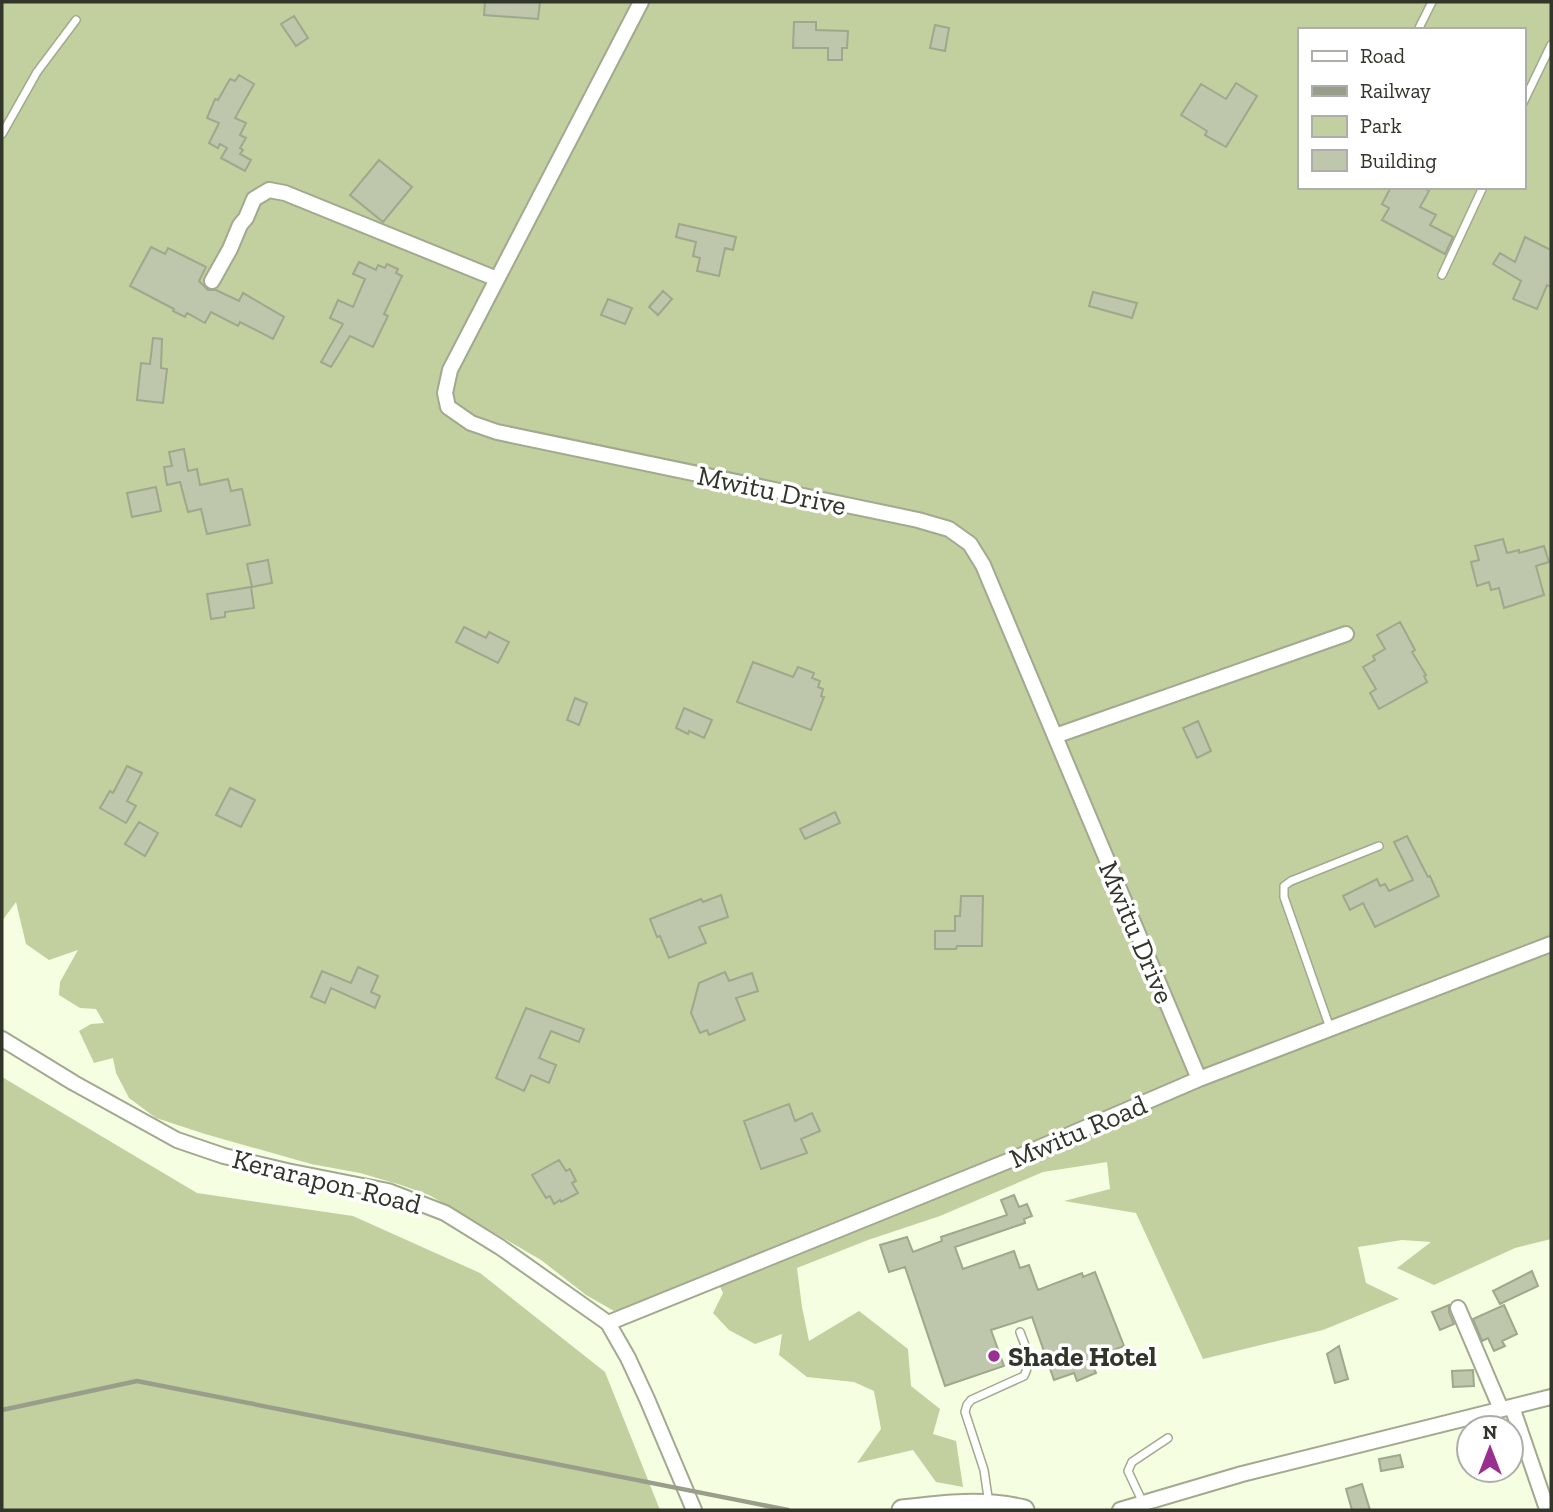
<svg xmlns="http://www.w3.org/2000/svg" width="1553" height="1512" font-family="'Zilla Slab',serif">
<rect width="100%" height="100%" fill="#f5fee1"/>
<path fill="#c1d09e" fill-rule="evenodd" d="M 2,2 L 1551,2 L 1551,1239 L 1515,1248 L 1434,1285 L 1397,1268 L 1431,1242 L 1402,1240 L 1358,1247 L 1366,1283 L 1399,1299 L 1323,1330 L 1203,1359 L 1136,1213 L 1064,1201 L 1110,1189 L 1107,1162 L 1043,1172 L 940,1216 L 868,1240 L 797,1268 L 802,1307 L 809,1341 L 859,1311 L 908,1349 L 911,1386 L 940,1409 L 933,1434 L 956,1441 L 963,1487 L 936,1482 L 913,1450 L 857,1463 L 881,1429 L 874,1391 L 854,1382 L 807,1377 L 779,1355 L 782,1334 L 755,1344 L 729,1330 L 713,1313 L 723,1293 L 713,1271 C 680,1284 648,1300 614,1311 L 586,1295 L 541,1260 L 429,1195 L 401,1185 L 360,1173 L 311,1164 L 205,1134 L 156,1118 L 129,1098 L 116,1073 L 113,1058 L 94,1063 L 79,1031 L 91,1024 L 104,1023 L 96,1009 L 80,1008 L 59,995 L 60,982 L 78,950 L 49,960 L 26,944 L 16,902 L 2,921 ZM 1299,30 L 1523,30 L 1523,187 L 1299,187 Z
M 2,1077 L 197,1193 L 353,1216 L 480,1273 L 605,1372 L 660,1510 L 2,1510 Z"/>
<path fill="#bec6ab" stroke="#9fa78d" stroke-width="2" d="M 485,2 L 540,2 L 538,19 L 484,15 Z
M 294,16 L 308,38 L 296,46 L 281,24 Z
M 794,22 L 816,22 L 816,30 L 848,31 L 847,48 L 842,48 L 842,60 L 828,60 L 828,48 L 793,48 Z
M 935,25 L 949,28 L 945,51 L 930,48 Z
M 239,75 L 254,84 L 235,118 L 246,123 L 240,135 L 246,138 L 240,148 L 243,150 L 240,154 L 251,160 L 245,171 L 221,158 L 227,148 L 220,144 L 218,148 L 209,143 L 219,123 L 207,118 L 215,99 L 218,100 L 230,79 L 235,81 Z
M 1236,83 L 1257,96 L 1226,147 L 1205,135 L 1207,131 L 1181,115 L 1201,84 L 1226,99 Z
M 379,160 L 412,187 L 383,222 L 350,195 Z
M 1391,187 L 1422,187 L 1429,191 L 1420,207 L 1436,215 L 1430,225 L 1453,237 L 1445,254 L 1382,220 L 1389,208 L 1382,204 Z
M 679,224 L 736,237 L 733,250 L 725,248 L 719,276 L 697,271 L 700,258 L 693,256 L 696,242 L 676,237 Z
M 1525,237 L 1551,250 L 1551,287 L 1547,285 L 1537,309 L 1513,299 L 1521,281 L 1493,264 L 1500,253 L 1515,262 Z
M 151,247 L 165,254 L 168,248 L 206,267 L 199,281 L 208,290 L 216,290 L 239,301 L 243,293 L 284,317 L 273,339 L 240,322 L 238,326 L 211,312 L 205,323 L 187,313 L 185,317 L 173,311 L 174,309 L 130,286 Z
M 359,262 L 376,270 L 378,265 L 385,268 L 387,264 L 398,269 L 396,273 L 402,276 L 384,314 L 388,316 L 373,347 L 350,336 L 331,367 L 321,362 L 343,324 L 330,318 L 338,300 L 353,307 L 365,279 L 353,274 Z
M 663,291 L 672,299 L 658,315 L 649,307 Z
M 1093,292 L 1137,303 L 1132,318 L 1089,306 Z
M 608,299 L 632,308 L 625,324 L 601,315 Z
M 153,338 L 162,339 L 161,368 L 167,369 L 163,403 L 137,400 L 141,363 L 150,364 Z
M 184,449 L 188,471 L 197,469 L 200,485 L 228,479 L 231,491 L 242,489 L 250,525 L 207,534 L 201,509 L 188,512 L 180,482 L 167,485 L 164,467 L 172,466 L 169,452 Z
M 156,487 L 161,511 L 132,517 L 127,493 Z
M 1503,539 L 1507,553 L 1519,550 L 1519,553 L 1544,546 L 1549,562 L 1536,566 L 1544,595 L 1504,608 L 1499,588 L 1491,590 L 1489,582 L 1477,586 L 1471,562 L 1479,560 L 1475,546 Z
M 268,560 L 272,583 L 252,587 L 247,564 Z
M 251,587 L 254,608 L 225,612 L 225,617 L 211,619 L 207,594 Z
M 1400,622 L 1415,650 L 1412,652 L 1426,675 L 1424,676 L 1427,682 L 1379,709 L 1370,693 L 1376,689 L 1363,667 L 1375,660 L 1373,656 L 1385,649 L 1377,635 Z
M 464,627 L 486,638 L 489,632 L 509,642 L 498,663 L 456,642 Z
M 753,662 L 793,677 L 798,667 L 814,673 L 812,678 L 820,681 L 818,687 L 823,689 L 821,696 L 824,697 L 811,730 L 737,702 Z
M 575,698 L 587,703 L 579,725 L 567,720 Z
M 684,708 L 712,720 L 704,738 L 689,731 L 688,734 L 676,728 Z
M 1198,721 L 1211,751 L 1197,758 L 1183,728 Z
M 127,766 L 142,773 L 127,801 L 136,806 L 126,823 L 100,808 L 110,791 L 113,793 Z
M 230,788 L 255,800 L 241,827 L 216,815 Z
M 835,812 L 840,823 L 805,839 L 800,829 Z
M 139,822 L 158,833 L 145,856 L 125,844 Z
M 1407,836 L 1428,877 L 1430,876 L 1439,896 L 1375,927 L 1363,903 L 1350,910 L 1343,896 L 1377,879 L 1380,886 L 1385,884 L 1389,891 L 1413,880 L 1394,842 Z
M 721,895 L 728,917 L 699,927 L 706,943 L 669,958 L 660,936 L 657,937 L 650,919 L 701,899 L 703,902 Z
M 961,896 L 983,896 L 982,946 L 957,946 L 956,949 L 935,949 L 935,931 L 955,931 L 955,916 L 960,916 Z
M 358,967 L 378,976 L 371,992 L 380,996 L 375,1008 L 331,988 L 325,1003 L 311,997 L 322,971 L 351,983 Z
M 725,972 L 729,981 L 752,973 L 758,991 L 736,998 L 745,1020 L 709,1035 L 707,1030 L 700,1033 L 691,1013 L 699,983 Z
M 526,1008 L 584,1029 L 579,1042 L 551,1031 L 539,1058 L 556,1065 L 549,1083 L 531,1075 L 524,1091 L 496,1078 Z
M 789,1104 L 795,1121 L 812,1113 L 820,1131 L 801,1139 L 807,1153 L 761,1169 L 744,1121 Z
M 559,1160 L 566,1171 L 570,1169 L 576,1181 L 572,1183 L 578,1193 L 561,1202 L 560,1200 L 554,1204 L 550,1196 L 546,1198 L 532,1175 Z
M 1014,1195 L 1019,1207 L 1027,1204 L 1032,1216 L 1024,1219 L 1025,1223 L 955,1247 L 963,1269 L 1014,1251 L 1020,1268 L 1029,1265 L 1038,1290 L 1082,1273 L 1083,1277 L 1095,1272 L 1124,1346 L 1090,1359 L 1096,1373 L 1077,1381 L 1074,1373 L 1054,1380 L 1032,1317 L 991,1330 L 1004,1366 L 945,1386 L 905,1267 L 889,1272 L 880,1245 L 907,1237 L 913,1252 L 942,1241 L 941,1237 L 1007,1215 L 1001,1200 Z
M 1532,1271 L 1538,1286 L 1500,1304 L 1493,1291 Z
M 1449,1305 L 1449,1312 L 1454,1324 L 1440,1330 L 1432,1312 Z
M 1504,1305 L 1517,1334 L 1502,1341 L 1505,1346 L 1494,1351 L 1488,1338 L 1482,1341 L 1473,1319 Z
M 1339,1346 L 1348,1379 L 1335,1383 L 1327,1354 Z
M 1473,1370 L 1474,1386 L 1453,1387 L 1452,1371 Z
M 1400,1455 L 1403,1467 L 1381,1471 L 1379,1459 Z
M 1362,1484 L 1370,1510 L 1352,1510 L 1346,1489 Z"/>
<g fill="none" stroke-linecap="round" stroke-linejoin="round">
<defs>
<path id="service" d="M 1418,30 L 1432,2
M 1523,103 L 1551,45
M 2,134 L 37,72 L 76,20
M 1442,275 L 1483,187
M 1330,1028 L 1284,897 L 1284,886 L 1291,881 L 1379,846
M 1143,1503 L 1128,1471 L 1132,1462 L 1168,1438
M 989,1504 L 984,1470 L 965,1412 L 967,1405 L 971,1400 L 1024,1376 C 1033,1358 1026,1349 1020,1332"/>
<path id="minor" d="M 641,2 L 450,370 L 445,393 L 448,407 L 471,423 L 497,432 L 918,520 L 949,529 L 970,544 L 983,565 L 1199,1079
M 212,281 L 230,249 L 240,225 L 246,218 L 254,199 L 269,190 L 285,193 L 497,279
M 1055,736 L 1346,634
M 2,1039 L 74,1083 L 177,1140 L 224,1156 L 287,1171 L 388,1191 L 445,1213 L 500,1247 L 608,1323 L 628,1358 L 647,1399 L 694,1510
M 1458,1308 L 1501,1409
M 608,1323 L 1013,1159 L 1199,1079 L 1551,944
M 1512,1407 L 1546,1506 L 1551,1507
M 1120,1510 L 1242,1474 L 1551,1397"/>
<path id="secondary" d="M 902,1510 C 943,1505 985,1500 1024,1510"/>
</defs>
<use href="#service" stroke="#a1a98e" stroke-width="10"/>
<use href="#minor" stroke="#a1a98e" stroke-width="18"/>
<use href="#secondary" stroke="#a1a98e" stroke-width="23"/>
<use href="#service" stroke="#fff" stroke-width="7"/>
<use href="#minor" stroke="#fff" stroke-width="14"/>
<use href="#secondary" stroke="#fff" stroke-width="19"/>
<path stroke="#989e8a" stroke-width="4.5" d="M 2,1410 L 137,1381 L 788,1510"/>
</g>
<circle fill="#992f91" stroke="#fff" stroke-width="2.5" cx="994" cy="1356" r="7"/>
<g text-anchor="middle" stroke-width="7" stroke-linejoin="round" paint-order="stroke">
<g font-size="28" fill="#32352a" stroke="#fff">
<text transform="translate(772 490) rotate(12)" y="10">Mwitu Drive</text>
<text transform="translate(1137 932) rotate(67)" y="10">Mwitu Drive</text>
<text transform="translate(1078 1131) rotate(-23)" y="10">Mwitu Road</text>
<text transform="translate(327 1181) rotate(14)" y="10">Kerarapon Road</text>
</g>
<g font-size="28" font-weight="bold" fill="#32352a" stroke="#fff" text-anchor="start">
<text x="1008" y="1366">Shade Hotel</text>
</g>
</g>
<rect width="1553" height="1512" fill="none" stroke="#32352a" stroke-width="7"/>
<rect x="1298" y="28" width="228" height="161" fill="#ffffff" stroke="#adaeaa" stroke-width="2"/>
<rect x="1312" y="51" width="35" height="10" fill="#ffffff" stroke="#adaeaa" stroke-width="2"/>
<text x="1360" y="63" font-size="21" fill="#32352a">Road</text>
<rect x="1312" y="86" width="35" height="10" fill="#989e8a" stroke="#adaeaa" stroke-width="2"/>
<text x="1360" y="98" font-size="21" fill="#32352a">Railway</text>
<rect x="1312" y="116" width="35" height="21" fill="#c1d09e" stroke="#adaeaa" stroke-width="2"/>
<text x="1360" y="133" font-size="21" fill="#32352a">Park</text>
<rect x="1312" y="150" width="35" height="21" fill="#bec6ab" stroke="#adaeaa" stroke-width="2"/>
<text x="1360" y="168" font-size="21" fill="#32352a">Building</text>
<g transform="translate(1490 1449)"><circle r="33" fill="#ffffff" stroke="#adaeaa" stroke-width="2"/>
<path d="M0-5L12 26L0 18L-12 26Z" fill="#992f91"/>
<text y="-10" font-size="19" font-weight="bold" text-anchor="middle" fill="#32352a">N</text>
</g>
</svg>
